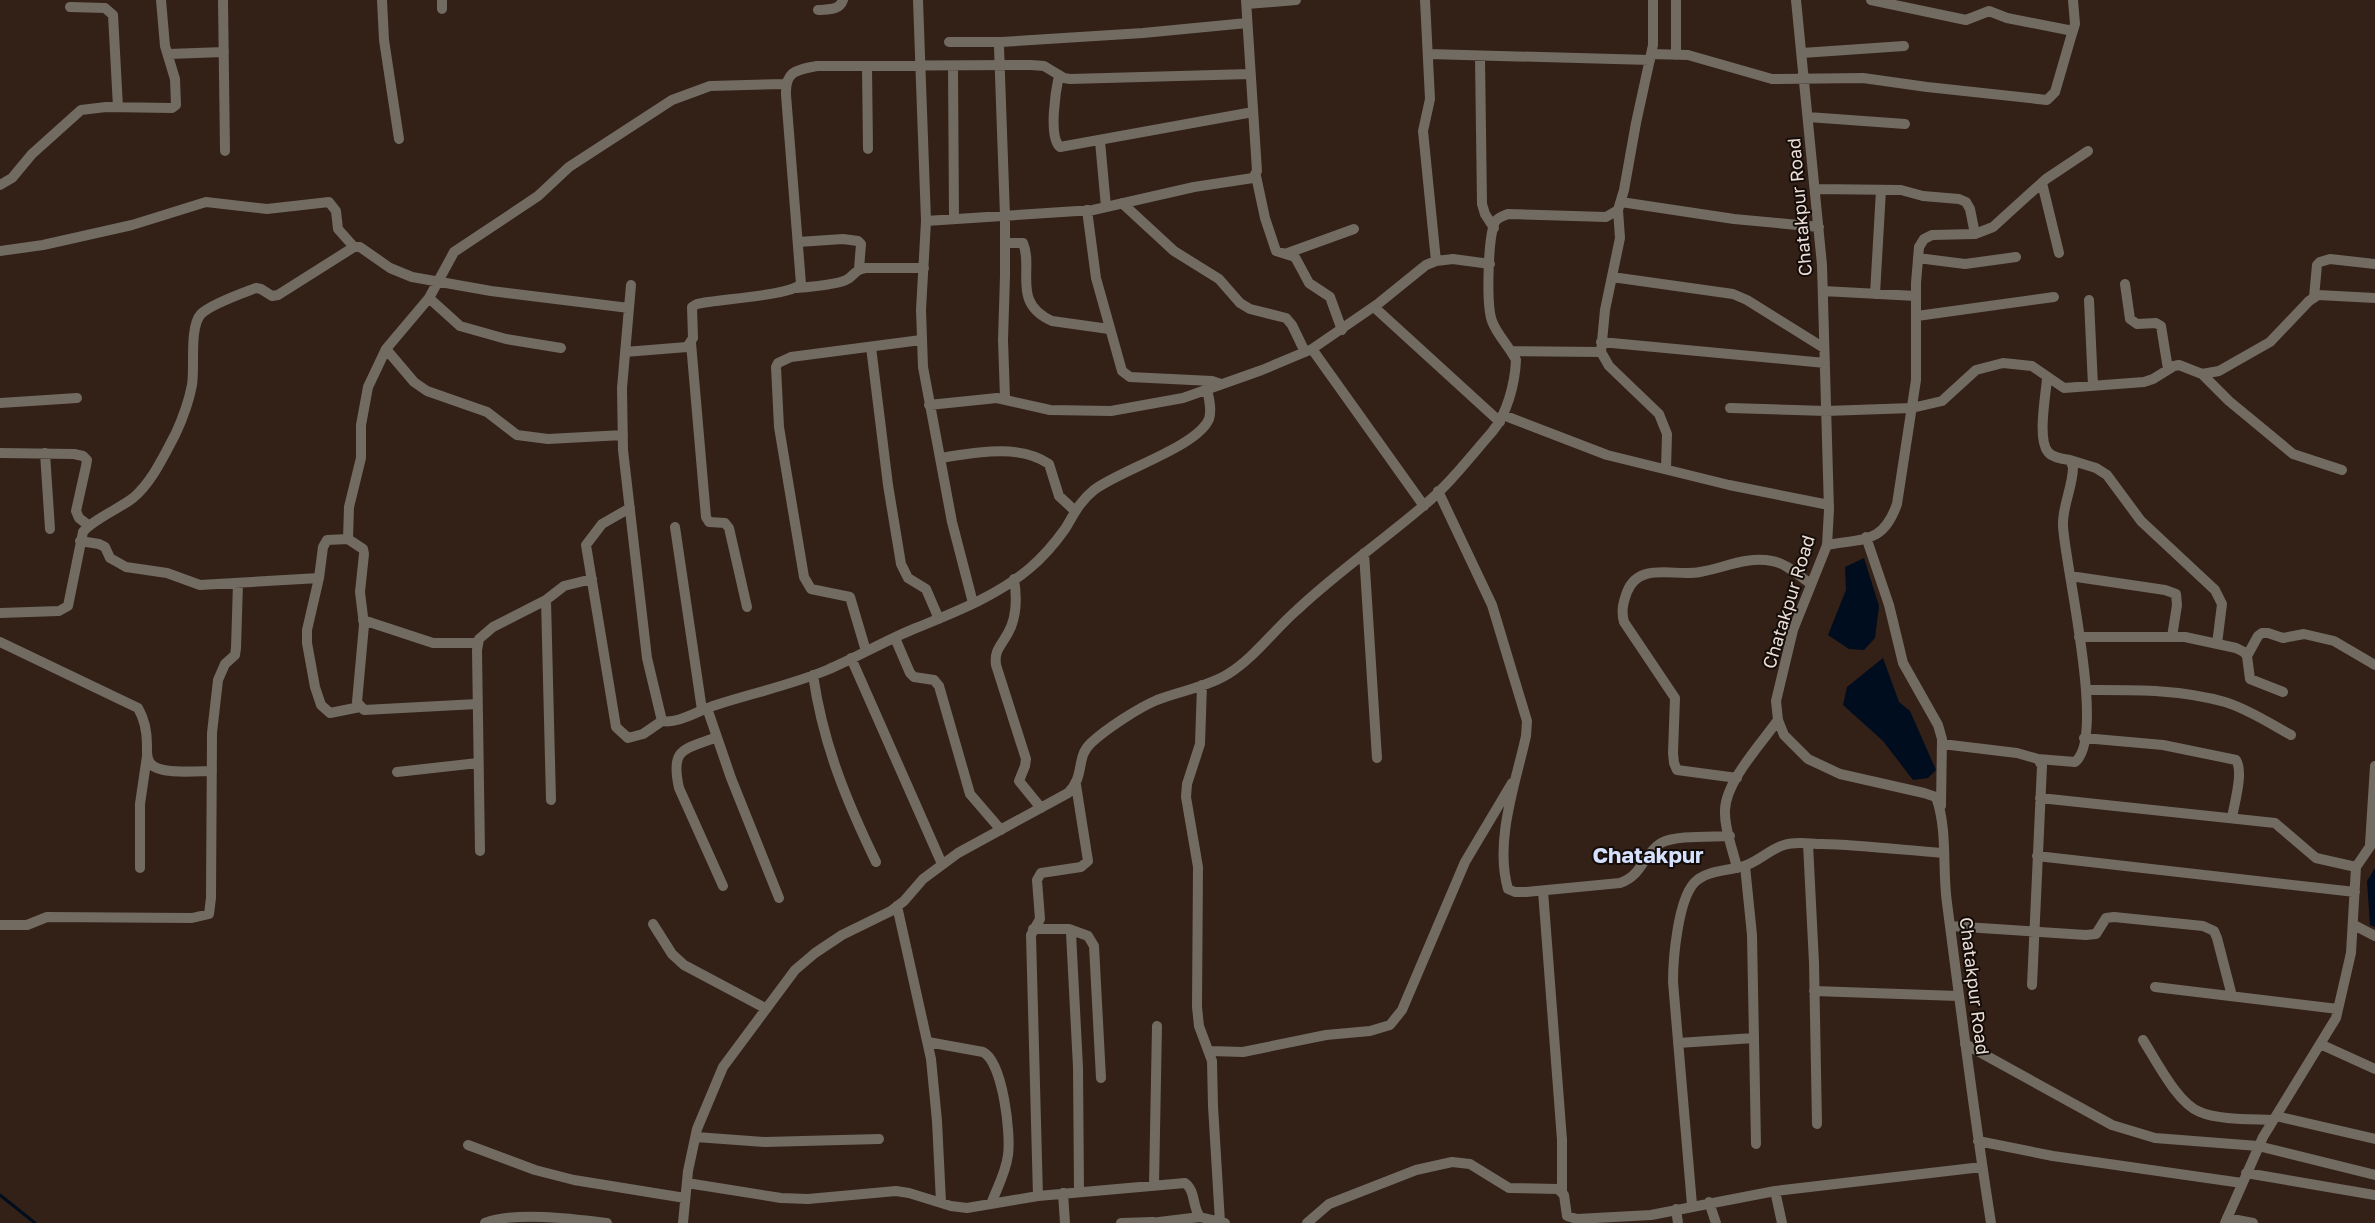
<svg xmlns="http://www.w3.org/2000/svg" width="2375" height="1223" font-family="'Golos Text',sans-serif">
<rect width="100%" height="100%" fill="#332016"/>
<path fill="#000d1f" d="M 1864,558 L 1879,606 L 1875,638 L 1864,650 L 1849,649 L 1828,635 L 1846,590 L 1845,567 Z
M 1883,658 L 1899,702 L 1910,711 L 1936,770 L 1928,778 L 1913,780 L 1883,741 L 1843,705 L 1847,687 Z
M 2375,868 L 2375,927 L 2370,925 L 2367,881 Z"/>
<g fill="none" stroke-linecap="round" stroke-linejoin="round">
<path stroke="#000d1f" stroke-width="3" d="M 0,1195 L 35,1223"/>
<path stroke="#716b62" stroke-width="10" d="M 223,0 L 225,151
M 382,0 L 384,40 L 399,139
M 442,0 L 442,9
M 918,0 L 926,221 L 921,310 L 923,367 L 952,522 L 973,603
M 1425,0 L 1430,99 L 1423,131 L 1436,261
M 1676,0 L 1676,55
M 1796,0 L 1822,265 L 1829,510 L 1827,545 L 1793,630 L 1776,701 L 1778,720 L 1784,735 L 1808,759 L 1840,774 L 1924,793 L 1936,797 C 1948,830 1942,868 1947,903 C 1961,1010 1974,1116 1991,1223
M 1871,0 L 1966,20 L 1989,11 L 2007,18 L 2073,31
M 1247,4 L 1296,0
M 70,7 L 105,8 L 113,15 L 118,107
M 818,10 C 828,9 839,11 843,0
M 949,42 L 1001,42
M 1802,53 L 1904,46
M 168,54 L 224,52
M 1428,54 L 1650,60
M 1651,54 L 1688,55 L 1772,79 L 1863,78 L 1927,87 L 2047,100 L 2055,92 L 2071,37 L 2075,24 L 2073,0
M 1480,57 L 1482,204 L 1485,214 L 1494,228
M 867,66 L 868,149
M 953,66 L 954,219
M 1059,75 C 1056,89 1048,137 1060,147 L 1253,112
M 1808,117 L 1905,124
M 1100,141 L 1106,207
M 1256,176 L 1265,218 L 1276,251 L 1295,257 L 1309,283 L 1330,297 L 1342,330
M 2042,183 L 2059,253
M 0,185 L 12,178 L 32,154 L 81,110 L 106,107 L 172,108 L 176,105 L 175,79 L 165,46 L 161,0
M 1815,189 L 1901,190 L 1923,196 L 1959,199 L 1966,202 L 1970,209 L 1975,234
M 1621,202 L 1734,219 L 1819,227
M 1122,203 L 1174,251 L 1219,279 L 1240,303 L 1250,309 L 1286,318 L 1292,325 L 1305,352
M 1087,210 L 1096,278 L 1122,371 L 1130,377 L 1212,381 L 1221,384
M 1618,210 L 1620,238 L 1605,310 L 1601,352 L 1609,366 L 1659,414 L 1667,434 L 1666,469
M 926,221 L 1093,210 L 1194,187 L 1253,178 L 1257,171 L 1246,0
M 798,242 L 843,239 L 858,241 L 861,244 L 859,269
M 1005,243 L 1023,243 C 1034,269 1011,303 1052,321 L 1109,329
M 0,251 L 43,245 L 132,225 L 206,202 L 267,209 L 329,202 L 336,211 L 338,229 L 354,247
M 1285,254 L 1354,229
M 1918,258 L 1965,264 L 2016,257
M 1612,277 L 1733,294 L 1747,300 L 1824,348
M 2125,284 L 2130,319 L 2137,324 L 2156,323 L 2161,326 L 2168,369
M 631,285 L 622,388 L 623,450 L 647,658 L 662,721 C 679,724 699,710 716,705 C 753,693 791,685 827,670 C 858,657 886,640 916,628 C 955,612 997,596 1030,568 C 1043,557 1055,543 1065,529 C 1074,514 1080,501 1094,490 C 1120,470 1197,447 1209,419 C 1212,410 1209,398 1207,389
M 797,288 C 812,286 832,286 846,280 C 855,276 853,270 866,268 L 924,268
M 1823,291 L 1916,296
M 1875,294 L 1881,190
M 2314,297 L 2317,265 L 2320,262 L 2330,259 L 2375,264
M 429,298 L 460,326 L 506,339 L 561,348
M 2089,300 L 2093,386
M 1374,307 L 1500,422
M 1917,316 L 2054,297
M 1601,342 L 1825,363
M 691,343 L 706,517 L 709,522 L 725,523 L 729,528 L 747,607
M 871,347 L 888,485 L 901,564 L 908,578 L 926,589 L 939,619
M 386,349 L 414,382 L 427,391 L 487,412 L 517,435 L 548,439 L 623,435
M 1312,349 L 1424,506
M 1511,351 L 1601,352
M 625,352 L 687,347 L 693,338 L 692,307 L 697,304 C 717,299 790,296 801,284 L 786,95 C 785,71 796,70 817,66 L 1031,65 L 1044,66 L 1064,78 L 1070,79 L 1250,74
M 2202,374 L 2229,401 L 2293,454 L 2342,470
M 1005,398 L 1003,340 L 1005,276 L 1005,216 L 999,47 L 1001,42 L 1143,33 L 1247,23
M 0,403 L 77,398
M 929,405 L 997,398 L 1050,410 L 1111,411 L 1183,398 L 1262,370 L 1312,349 L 1379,303 L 1426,265 L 1436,261 L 1453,259 L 1490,264
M 1730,408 L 1826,411 L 1912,408 L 1942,401 L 1976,370 L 2003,363 L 2032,366 L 2064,388 L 2144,382 L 2153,379 L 2174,366 L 2179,365 L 2202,374 L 2219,371 L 2270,342 L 2309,301 L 2318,295 L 2375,298
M 1503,415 L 1607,455 L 1729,485 L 1829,505
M 0,453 L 74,454 L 83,456 L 87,460 L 86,466 L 76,511 L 79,518 L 88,525
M 45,453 L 50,529
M 940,458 C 973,453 1019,443 1049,464 L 1059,496 L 1075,511
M 2070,460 L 2096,468 L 2107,475 L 2141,521 L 2215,590 L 2222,604 L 2217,644
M 1438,491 L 1492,605 L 1527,721 L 1526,736 C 1516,782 1494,841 1508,889 L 1515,892 L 1526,892 L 1620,883 C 1643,875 1643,854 1661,843 C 1675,835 1712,837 1730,836
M 630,508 L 602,524 L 586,545 L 616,727 L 628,738 L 643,734 L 662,721
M 675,527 L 702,710
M 1866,537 L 1889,605 L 1903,663 L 1938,725 L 1942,739 L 1941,806
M 348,539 L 327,540 L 323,547 L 319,578 L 307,630 L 307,643 L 315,687 L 321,705 L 330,713 L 360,707
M 80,541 L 99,544 L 105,547 L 110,558 L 126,567 L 167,573 L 200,585 L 319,578
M 1827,545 C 1864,538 1883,544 1897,504 L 1916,380 L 1916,283 L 1919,247 L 1924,239 L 1932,235 L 1975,234 L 1993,227 L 2046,179 L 2088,151
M 1364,553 L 1377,758
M 2070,576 L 2165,590 L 2176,594 L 2177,605 L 2172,637
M 1014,579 C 1017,597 1017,617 1008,633 C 1001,646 994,650 996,665 L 1026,759 L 1025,766 L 1019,781 L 1041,808
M 546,600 L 551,800
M 0,613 L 59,611 L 68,606 L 83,532 C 91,521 120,508 133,498 C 152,482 163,457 175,435 C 182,420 189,401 192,385 C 195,367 189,327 201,314 C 211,304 243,293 256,288 L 261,289 L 272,296 L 278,295 L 354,247 L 360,247 L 390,268 L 412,277 L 491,291 L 629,308
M 363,620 L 433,643 L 478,643
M 2079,637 L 2185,637 L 2236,648 L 2244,652 L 2247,656 L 2250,679 L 2283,692
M 895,638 L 910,673 L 914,677 L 934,680 L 939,686 L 970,794 L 1001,830
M 0,642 L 138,708 C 145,720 147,732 147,745 C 147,751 146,759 151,764 C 160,775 198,771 212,771
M 866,651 L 850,597 L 811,589 L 804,577 L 779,427 L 776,367 L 778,363 L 791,357 L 921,340
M 2247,656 L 2258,636 L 2262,633 L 2268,633 L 2283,638 L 2304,634 L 2334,641 L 2375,665
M 851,658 L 942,864
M 813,675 C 823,744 846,800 876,862
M 1202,685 L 1200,744 L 1187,784 L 1186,797 L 1198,867 L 1197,1007 L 1199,1026 L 1212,1061 L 1213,1106 L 1220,1222
M 2087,690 C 2133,690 2180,689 2225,702 C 2246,708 2271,724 2291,735
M 477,704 L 364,710 L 357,702 L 364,625 L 360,592 L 364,554 L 363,549 L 348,539 L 349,507 L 361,458 L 361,425 L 368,387 L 386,349 L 429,298 L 454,252 L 538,196 L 569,167 L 589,154 L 672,100 L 710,86 L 785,84
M 707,708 L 731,778 L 779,898
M 717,737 C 684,750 670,747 679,788 L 723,886
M 2084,738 L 2163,745 L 2236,760 C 2244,772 2234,804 2232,818
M 1942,744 L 2017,753 L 2038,759 L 2042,766 L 2032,985
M 2038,759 L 2075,762 C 2107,738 2065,567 2063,526 C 2062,506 2073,487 2073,467 L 2070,460 C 2063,459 2053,458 2048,452 C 2037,439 2046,395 2047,378
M 397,772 L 478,763
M 1737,778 L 1677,770 L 1674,763 L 1673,753 L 1675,698 L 1624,622 C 1621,611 1623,603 1627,592 C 1639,561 1675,577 1700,572 C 1724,568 1747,556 1772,561 C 1786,563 1799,576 1811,584
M 2040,798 L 2275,823 L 2316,858 L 2356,867
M 1808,844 L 1814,963 L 1817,1124
M 2370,844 L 2375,766
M 480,851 L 477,650 L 479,639 L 493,627 L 546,600 L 564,586 L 592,579
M 2037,856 L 2355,892
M 1745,866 L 1752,935 L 1756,1144
M 140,868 L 140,804 L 147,756
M 1737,868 C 1733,850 1724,828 1725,810 C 1726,781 1761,744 1778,720
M 1543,891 L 1562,1140 L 1562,1191
M 897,906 L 931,1059 L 937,1121 L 941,1202
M 653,924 L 672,954 L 684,965 L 765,1008
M 0,925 L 27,925 L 47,917 L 192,918 L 209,914 L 211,898 L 212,733 L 218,680 L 225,664 L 235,655 L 236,648 L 238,583
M 2354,925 L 2375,936
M 1950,926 L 2086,935 L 2096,934 L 2106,918 L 2114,917 L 2203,926 L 2214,931 L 2217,938 L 2232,996
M 1033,929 L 1069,929 L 1071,933 L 1078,1067 L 1079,1191
M 1069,929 L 1088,936 L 1094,946 L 1101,1078
M 2155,987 L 2338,1009
M 1814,991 L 1958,996
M 2143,1040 C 2156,1060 2177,1103 2200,1112 C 2218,1120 2252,1119 2273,1120
M 928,1042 L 983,1052 C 1003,1062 1011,1134 1008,1155 C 1006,1172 997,1188 991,1204
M 1678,1043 L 1754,1038
M 1965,1044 L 2112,1125 L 2155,1138 L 2258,1146 L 2375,1175
M 2320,1044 L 2375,1069
M 1210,1051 L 1243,1052 L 1326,1035 L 1370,1031 L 1390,1025 L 1402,1010 L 1465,862 L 1512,783
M 2276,1116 L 2375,1139
M 696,1137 L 765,1142 L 879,1139
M 1978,1141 L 2053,1156 L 2242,1183
M 468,1145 L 535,1170 L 574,1180 L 685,1198
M 2246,1173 L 2375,1195
M 687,1183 L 781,1198 L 808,1199 L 896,1191 L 909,1193 L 951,1206 L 967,1208 L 1038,1196 L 1185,1183 C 1196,1191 1192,1207 1200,1217 L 1225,1223
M 1154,1185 L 1157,1026
M 1775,1191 L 1782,1223
M 1063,1193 L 1065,1223
M 1038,1196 L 1031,935 L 1040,919 L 1037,880 L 1041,873 L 1081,867 L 1088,861 L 1076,785
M 1709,1202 L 1716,1223
M 1692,1205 L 1673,982 C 1673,958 1678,901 1694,883 C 1706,870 1728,871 1744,866 C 1758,862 1770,849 1784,845 C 1796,841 1810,844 1822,844 C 1862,845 1903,850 1943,853
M 1676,1209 L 1678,1223
M 2227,1218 L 2253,1223
M 485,1223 C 515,1211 575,1219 607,1223
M 683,1223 L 688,1171 L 697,1129 L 723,1067 L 795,970 L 815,953 L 842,935 L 891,911 L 904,901 L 923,879 L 958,853 L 1068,793 C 1086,775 1075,758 1091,743 C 1106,729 1138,708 1157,700 C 1180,691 1207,687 1228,674 C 1253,659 1275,629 1297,610 C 1336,573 1381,542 1422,507 C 1448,486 1470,457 1492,432 C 1507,414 1515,384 1516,360 C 1509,346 1497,335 1492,321 C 1486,305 1488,237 1495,222 C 1498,217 1503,216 1508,214 L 1606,217 L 1618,210 L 1624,190 L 1636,123 L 1653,45 L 1653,0
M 1121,1223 L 1152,1222
M 1151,1223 L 1200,1217
M 1307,1223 L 1329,1204 L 1416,1170 L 1452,1162 L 1470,1164 L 1509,1188 L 1558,1189 L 1564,1195 L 1567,1216 L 1577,1219 L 1651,1215 L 1775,1191 L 1982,1167
M 2225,1223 L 2263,1137 L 2336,1018 L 2351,953 L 2356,867 L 2375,839"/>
</g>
<g text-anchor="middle" stroke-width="4" stroke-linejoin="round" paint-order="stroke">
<g font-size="18" fill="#ebded7" stroke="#140c08">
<text transform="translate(1800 207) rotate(-95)" y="6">Chatakpur Road</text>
<text transform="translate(1789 602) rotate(-73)" y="6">Chatakpur Road</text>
<text transform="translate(1974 986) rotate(83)" y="6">Chatakpur Road</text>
</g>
<g font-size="22" font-weight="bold" fill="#d4e0fc" stroke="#140c08">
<text x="1648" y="863">Chatakpur</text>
</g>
</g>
</svg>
